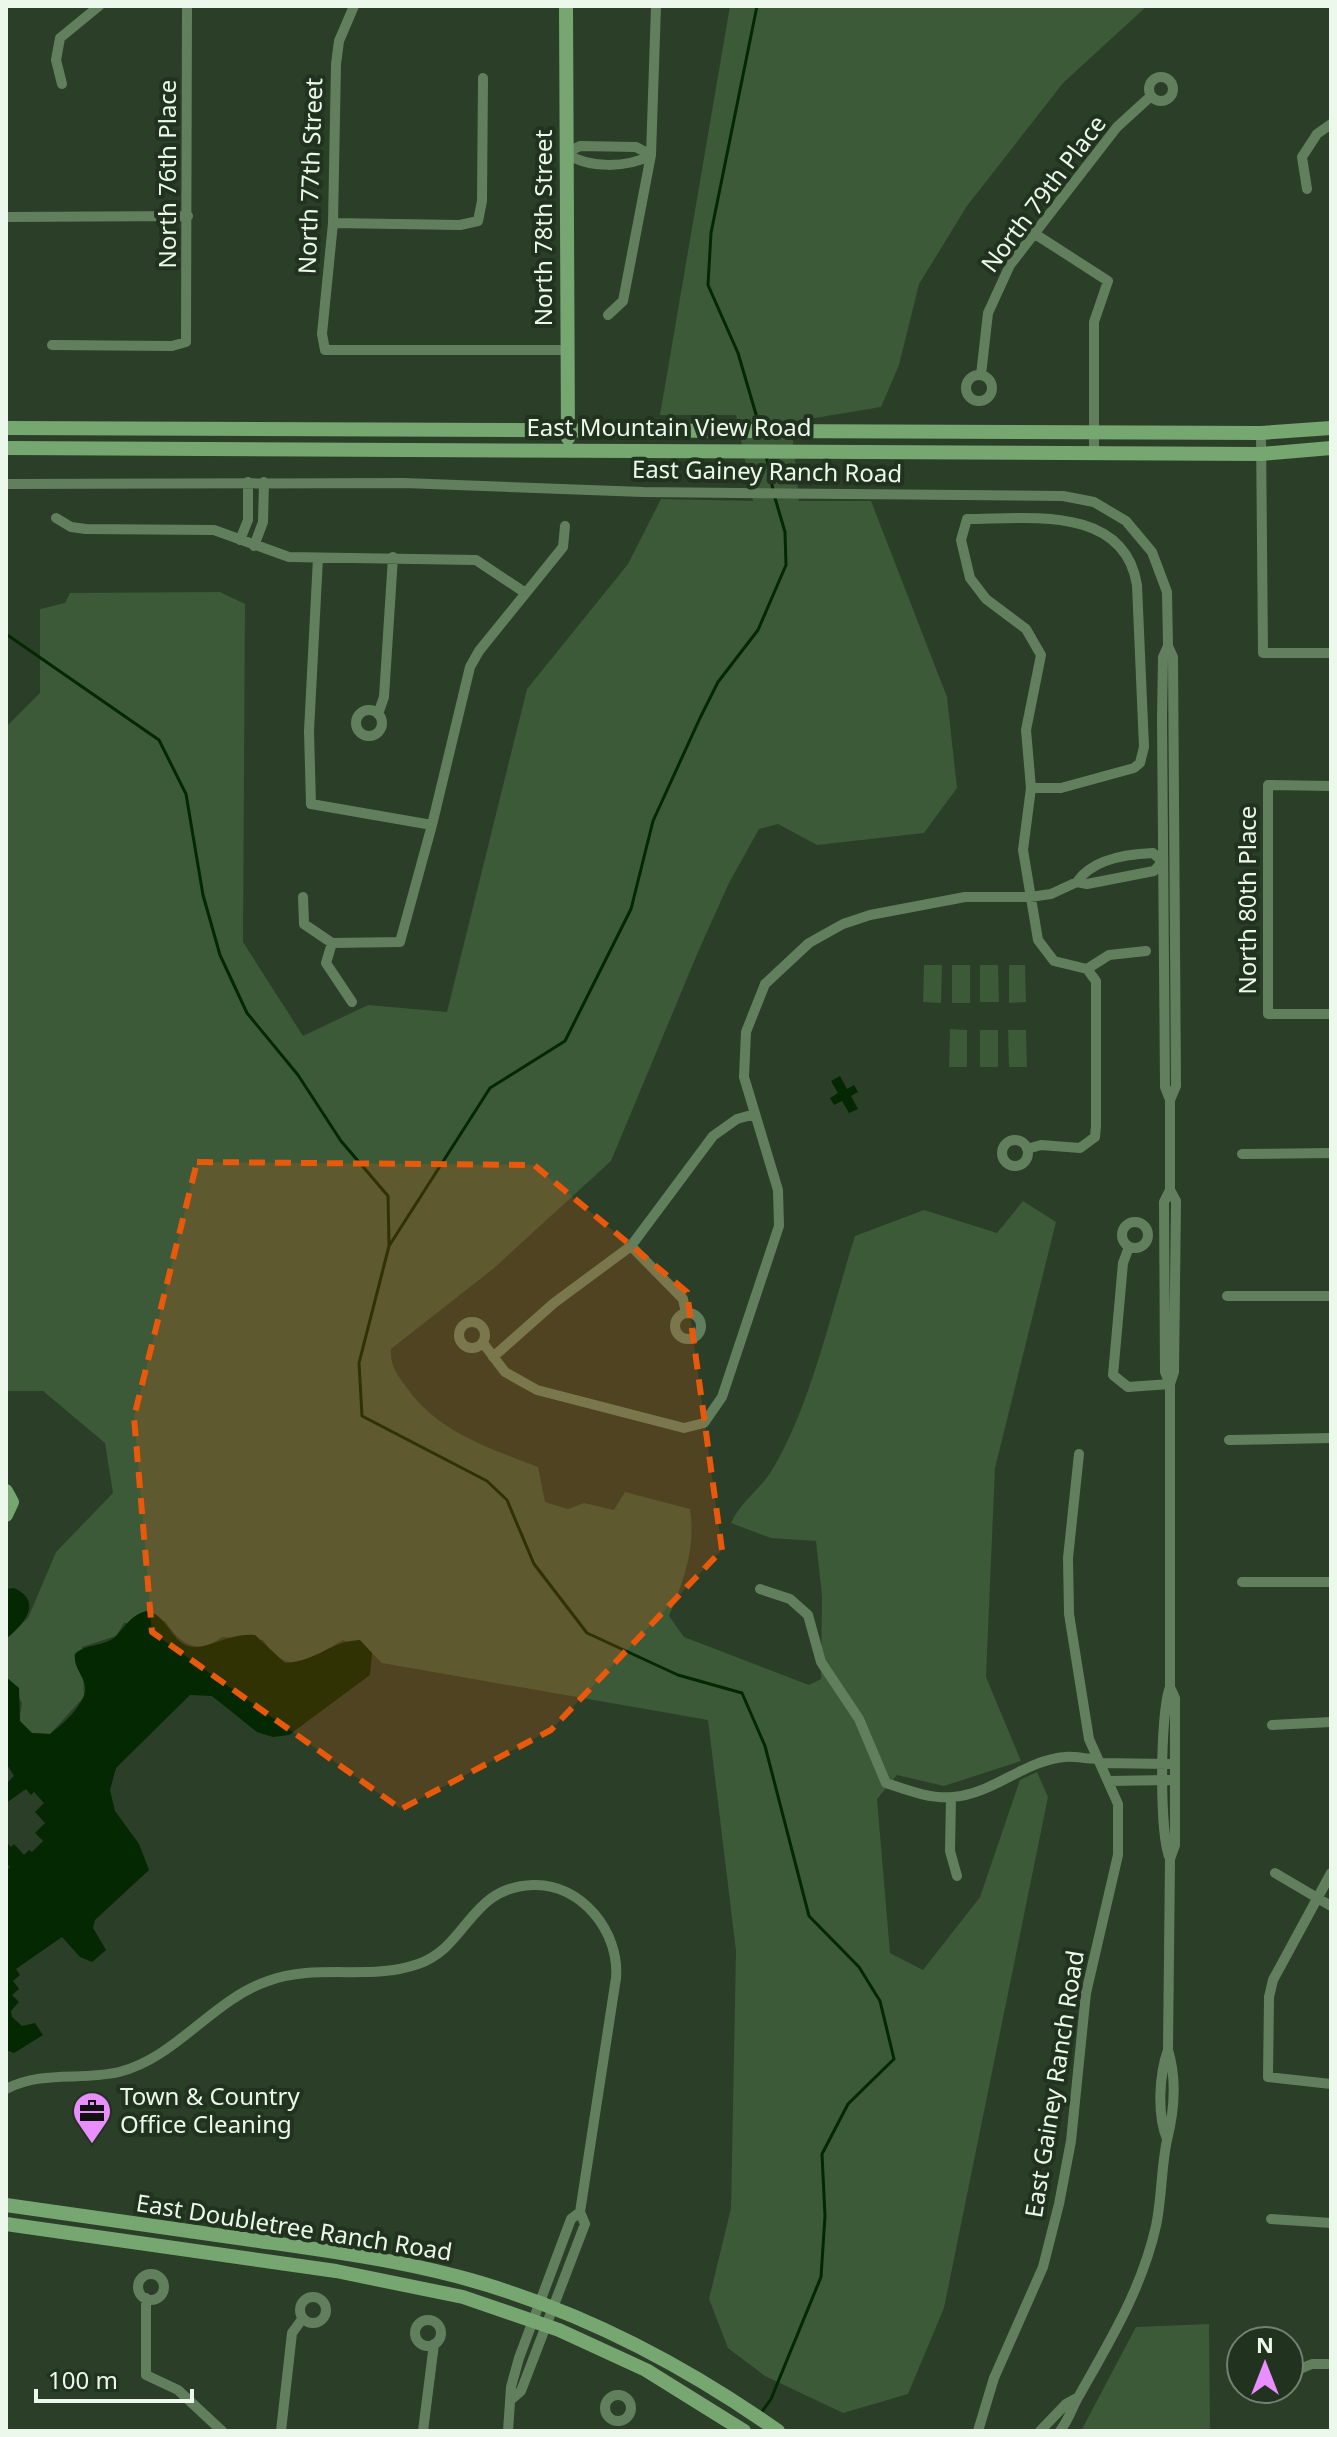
<svg xmlns="http://www.w3.org/2000/svg" width="1337" height="2437" font-family="'Noto Sans',sans-serif">
<rect width="100%" height="100%" fill="#2a3e28"/>
<path fill="#3c5938" d="M 730,6 L 1147,6 L 1063,83 L 967,206 L 919,284 L 899,365 L 881,407 L 791,422 L 799,501 L 871,501 L 947,697 L 957,788 L 924,833 L 817,845 L 778,824 L 759,829 L 729,883 L 698,952 L 611,1161 L 493,1269 L 391,1349 C 390,1366 397,1374 407,1388 C 438,1432 489,1448 538,1467 L 545,1502 L 568,1509 L 584,1503 L 614,1510 L 625,1492 L 690,1509 C 696,1548 684,1580 669,1616 L 684,1637 L 809,1685 L 821,1679 L 822,1596 L 816,1541 L 771,1538 L 731,1523 C 740,1502 760,1490 772,1470 C 811,1406 832,1308 855,1236 L 924,1210 L 997,1233 L 1023,1201 L 1056,1222 L 995,1468 L 986,1677 L 1021,1761 L 944,1786 L 897,1775 L 877,1799 L 890,1953 L 923,1970 L 980,1897 L 1020,1780 L 1037,1772 L 1048,1797 L 944,2308 L 908,2394 L 843,2413 L 765,2376 L 728,2348 L 709,2299 L 731,2208 L 736,1951 L 708,1720 L 382,1663 L 372,1653 L 343,1640 C 311,1659 288,1679 263,1640 L 222,1637 C 197,1656 180,1644 165,1621 L 124,1623 L 116,1636 L 82,1647 L 84,1697 L 50,1734 L 32,1733 L 19,1721 L 22,1703 L 6,1677 L 6,1639 L 28,1618 L 56,1552 L 113,1493 L 105,1443 L 43,1391 L 6,1391 L 6,727 L 40,693 L 40,609 L 65,603 L 70,593 L 220,592 L 245,604 L 243,942 L 303,1036 L 368,1005 L 447,1012 L 527,689 L 628,564 L 661,499 L 753,501 L 736,415 L 660,415 Z
M 924,965 L 942,965 L 941,1003 L 923,1002 Z
M 952,965 L 970,965 L 970,1003 L 952,1003 Z
M 980,965 L 998,965 L 999,1002 L 980,1002 Z
M 1009,965 L 1025,965 L 1026,1002 L 1009,1003 Z
M 950,1029 L 967,1030 L 967,1067 L 949,1067 Z
M 980,1030 L 998,1030 L 998,1067 L 980,1067 Z
M 1008,1030 L 1026,1030 L 1027,1067 L 1009,1067 Z
M 1209,2324 L 1210,2431 L 1081,2431 L 1136,2327 Z"/>
<path fill="#042902" d="M 840,1076 L 847,1089 L 854,1085 L 858,1092 L 851,1096 L 858,1109 L 849,1113 L 842,1101 L 834,1105 L 830,1098 L 838,1093 L 831,1081 Z
M 14,1588 C 45,1602 22,1626 6,1639 L 6,1589 Z
M 146,1611 C 168,1615 169,1639 188,1646 C 205,1652 228,1632 255,1635 L 285,1663 C 318,1661 330,1641 360,1640 L 372,1653 L 370,1675 L 289,1735 L 273,1737 L 257,1732 L 212,1696 L 190,1695 L 116,1768 L 110,1790 L 115,1811 L 139,1844 L 149,1870 L 95,1920 L 93,1928 L 106,1950 L 92,1962 L 80,1957 L 62,1937 L 16,1969 L 20,1975 L 13,1981 L 19,1989 L 12,1995 L 19,2002 L 11,2011 L 12,2017 L 22,2026 L 35,2023 L 43,2035 L 14,2053 L 6,2050 L 6,1871 L 10,1867 L 6,1862 L 6,1842 L 11,1847 L 14,1844 L 24,1855 L 29,1850 L 32,1852 L 43,1841 L 35,1833 L 45,1823 L 35,1812 L 44,1803 L 34,1792 L 31,1795 L 26,1789 L 6,1803 L 6,1784 L 14,1776 L 6,1763 L 6,1677 L 19,1688 L 20,1721 L 32,1733 L 50,1734 C 62,1725 88,1702 85,1686 C 83,1674 73,1667 75,1654 C 86,1643 105,1647 116,1636 C 127,1625 130,1616 146,1611 Z"/>
<g fill="none" stroke-linecap="round" stroke-linejoin="round">
<path stroke="#042902" stroke-width="3" d="M 757,6 L 711,233 L 708,285 L 738,353 L 760,428
M 766,455 L 773,490
M 6,634 L 159,740 L 186,794 L 203,895 L 220,955 L 247,1013 L 298,1075 L 341,1141 L 388,1196 L 389,1246 L 359,1363 L 362,1416 L 487,1481 L 507,1500 L 534,1564 L 587,1633 L 678,1675 L 742,1693 L 765,1746 L 809,1916 L 859,1967 L 880,2001 L 894,2059 L 848,2104 L 822,2154 L 825,2216 L 821,2277 L 771,2399 L 761,2413
M 389,1246 L 490,1088 L 565,1041 L 631,909 L 653,821 L 700,718 L 718,682 L 758,630 L 786,565 L 785,532 L 775,498"/>
<path stroke="#617f5d" stroke-width="10" d="M 354,6 L 339,41 L 336,64 L 333,223 L 322,334 L 325,350 L 567,350
M1149 89a12 12 0 1 1 24 0a12 12 0 1 1-24 0Z
M 62,84 L 56,60 L 60,38 L 99,6
M 580,146 L 636,147 L 651,155 C 628,168 588,169 566,153 Z
M 1307,189 L 1302,157 L 1317,134 L 1331,124
M 6,217 L 188,216
M 333,223 L 460,225 L 478,221 L 482,201 L 483,78
M 1035,234 L 1108,281 L 1094,322 L 1094,454
M 608,315 L 623,301 L 651,155 L 656,6
M 52,345 L 172,346 L 186,342 L 187,6
M 981,375 L 988,313 L 1010,265 L 1117,127 L 1151,96
M966 388a13 13 0 1 1 26 0a13 13 0 1 1-26 0Z
M 1261,433 L 1263,653 L 1331,653
M 6,484 L 404,483 L 643,492 L 1063,496 L 1094,502 L 1126,521 L 1152,552 L 1167,592 L 1168,646 L 1163,657 L 1162,718 L 1165,1087 L 1170,1100 L 1170,1190 L 1164,1202 L 1165,1372 L 1170,1384
M 56,518 L 71,527 L 86,529 L 214,530 L 289,557 L 476,560 L 524,592
M 240,540 L 248,520 L 248,482
M 254,546 L 263,522 L 264,482
M 318,558 L 309,731 L 311,804 L 432,825 L 400,942 L 332,943
M 1168,646 L 1173,657 L 1176,1086 L 1170,1100
M356 723a13 13 0 1 1 26 0a13 13 0 1 1-26 0Z
M 378,714 L 384,697 L 393,557
M 1331,786 L 1268,785 L 1268,1014 L 1331,1014
M 432,825 L 470,667 L 479,651 L 563,547 L 565,526
M 1077,882 C 1092,859 1127,854 1153,853 L 1163,862
M 303,897 L 304,924 L 332,943 L 326,963 L 352,1002
M 1087,969 L 1109,955 L 1146,951
M1002 1153a13 13 0 1 1 26 0a13 13 0 1 1-26 0Z
M 1027,1149 L 1041,1145 L 1080,1148 L 1095,1137 L 1096,1126 L 1096,981 L 1087,969 L 1054,961 L 1038,940 L 1023,850 L 1031,788 L 1061,788 L 1134,768 L 1140,763 L 1144,747 L 1137,585 C 1124,504 1027,519 967,519 L 961,540 L 970,578 L 986,599 L 1026,629 L 1041,655 L 1026,730 L 1031,788
M 1242,1154 L 1331,1153
M1122 1235a13 13 0 1 1 26 0a13 13 0 1 1-26 0Z
M 631,1246 L 683,1299 L 686,1313
M 1129,1247 L 1123,1263 L 1113,1375 L 1128,1387 L 1170,1384
M 1227,1296 L 1331,1296
M675 1326a13 13 0 1 1 26 0a13 13 0 1 1-26 0Z
M459 1335a13 13 0 1 1 26 0a13 13 0 1 1-26 0Z
M 483,1343 L 505,1372 L 537,1390 L 684,1428 L 704,1423 L 722,1397 L 779,1226 L 778,1190 L 744,1077 L 746,1032 L 765,984 L 809,943 L 843,924 L 870,915 L 965,897 L 1030,897 L 1051,894 L 1077,882 L 1087,884 L 1154,871 L 1162,862
M 493,1357 L 554,1303 L 631,1246 L 713,1136 L 737,1119 L 755,1114
M 1229,1440 L 1331,1438
M 1242,1582 L 1331,1582
M 760,1589 L 790,1599 L 808,1615 L 821,1662 L 859,1719 L 886,1783 C 907,1790 930,1799 953,1797 C 993,1794 1025,1760 1065,1757 C 1075,1756 1086,1759 1096,1759
M 1272,1725 L 1331,1722
M 1100,1763 L 1169,1764
M 1108,1781 L 1170,1780
M 951,1798 L 950,1851 L 957,1876
M 1170,1859 C 1159,1834 1160,1712 1170,1687 L 1170,1384 L 1174,1372 L 1176,1201 L 1170,1190
M 1275,1873 L 1331,1906
M 1331,1873 L 1273,1980 L 1269,1997 L 1268,2077 L 1331,2084
M 6,2089 C 43,2070 80,2081 119,2072 C 176,2058 212,2000 268,1981 C 317,1963 370,1981 418,1964 C 468,1947 469,1887 533,1885 C 581,1883 620,1932 616,1978 L 580,2212 L 585,2224 L 521,2391 L 513,2398
M 1167,2139 C 1157,2115 1159,2075 1168,2050 L 1170,1859 L 1175,1845 L 1175,1698 L 1170,1687
M 1271,2219 L 1331,2223
M138 2287a13 13 0 1 1 26 0a13 13 0 1 1-26 0Z
M300 2310a13 13 0 1 1 26 0a13 13 0 1 1-26 0Z
M 146,2298 L 146,2375 L 178,2390 L 222,2431
M415 2333a13 13 0 1 1 26 0a13 13 0 1 1-26 0Z
M 1293,2372 L 1312,2364 L 1331,2364
M605 2408a13 13 0 1 1 26 0a13 13 0 1 1-26 0Z
M 281,2431 L 292,2333 L 303,2318
M 423,2431 L 434,2344
M 508,2431 L 511,2387 L 519,2358 L 571,2219 L 580,2212
M 978,2431 L 994,2378 L 1043,2267 L 1059,2204 L 1071,2141 L 1086,1993 L 1118,1855 L 1118,1804 L 1089,1739 L 1069,1614 L 1068,1558 L 1079,1454
M 1040,2431 L 1066,2404 L 1077,2398
M 1060,2431 C 1070,2418 1072,2407 1080,2394 C 1111,2339 1142,2288 1156,2226 C 1162,2198 1161,2168 1167,2140 C 1174,2112 1177,2079 1168,2050"/>
<path stroke="#76a770" stroke-width="14" d="M 566,6 L 568,438
M 6,428 L 1261,433 L 1331,428
M 6,448 L 1261,454 L 1331,448
M 6,1491 L 12,1502 L 6,1515
M 6,2205 C 90,2217 175,2229 259,2241 C 343,2253 428,2264 509,2292 C 606,2324 694,2372 778,2431
M 6,2224 L 336,2271 L 463,2297 L 559,2330 L 646,2370 L 744,2431"/>
</g>
<path fill="#e8590c" fill-opacity="0.2" stroke="#e8590c" stroke-width="6" stroke-dasharray="16 10" stroke-linejoin="round" d="M 197,1162 L 534,1165 L 687,1292 L 722,1550 L 551,1730 L 401,1809 L 152,1632 L 134,1417 Z"/>
<defs>
<symbol id="office-pin" viewBox="-11 -11 22 30"><path d="M0 17L-7.5 6A9.5 9.5 0 1 1 7.5 6Z" fill="#e88eff" stroke="#21331e"/><path d="M-6-3h4V-5.5h4V-3h4V5H-6ZM-1-4.5V-3h2v-1.5ZM-6 0V1H6V0Z" fill="#111"/></symbol>
</defs>
<g fill-rule="evenodd">
<use href="#office-pin" x="70" y="2089" width="44" height="60"/>
</g>
<g text-anchor="middle" stroke-width="8" stroke-linejoin="round" paint-order="stroke">
<g font-size="24" fill="#ecf8eb" stroke="#21331e">
<text transform="translate(168 174) rotate(-90)" y="8">North 76th Place</text>
<text transform="translate(311 176) rotate(-88)" y="8">North 77th Street</text>
<text transform="translate(1044 194) rotate(-53)" y="8">North 79th Place</text>
<text transform="translate(544 228) rotate(-90)" y="8">North 78th Street</text>
<text x="669" y="436">East Mountain View Road</text>
<text transform="translate(767 472) rotate(1)" y="8">East Gainey Ranch Road</text>
<text transform="translate(1248 900) rotate(-90)" y="8">North 80th Place</text>
<text transform="translate(1055 2084) rotate(-81)" y="8">East Gainey Ranch Road</text>
<text transform="translate(294 2228) rotate(9)" y="8">East Doubletree Ranch Road</text>
</g>
<g font-size="24" fill="#ecf8eb" stroke="#21331e" text-anchor="start">
<text x="120" y="2105">Town &amp; Country<tspan x="120" dy="28">Office Cleaning</tspan></text>
</g>
</g>
<rect width="1337" height="2437" fill="none" stroke="#ecf8eb" stroke-width="16"/>
<g transform="translate(1265 2365)"><circle r="38" fill="#21331e" stroke="#728270" stroke-width="2"/>
<path d="M0-6L14 30L0 20L-14 30Z" fill="#e88eff"/>
<text y="-12" font-size="22" font-weight="bold" text-anchor="middle" fill="#ecf8eb">N</text>
</g>
<path d="M36 2389v12h156v-12" fill="none" stroke="#ecf8eb" stroke-width="4"/>
<text x="48" y="2389" font-size="24" fill="#ecf8eb" stroke="#21331e" stroke-width="6" paint-order="stroke">100 m</text>
</svg>
